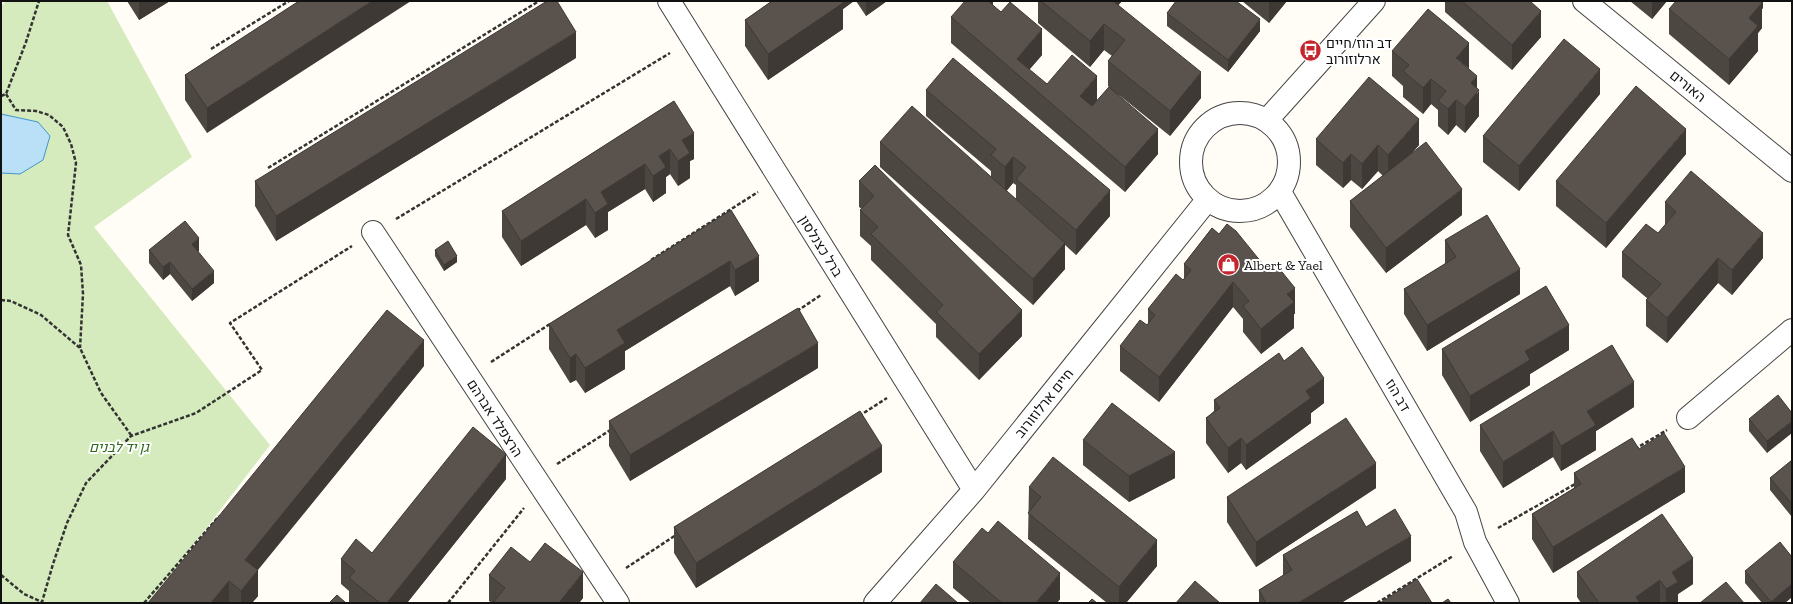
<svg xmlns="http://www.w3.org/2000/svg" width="1793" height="604" font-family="'Zilla Slab',Heebo,serif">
<rect width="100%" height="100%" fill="#fffdf5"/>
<path fill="#d5ebbd" d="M 6,1 L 107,1 L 192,157 L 94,227 L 270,445 L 149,603 L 1,603 L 1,6 Z"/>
<path fill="#b9e0f7" stroke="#3f96cf" d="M 1,114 L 38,122 L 50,136 L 43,160 L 20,174 L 1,173 Z"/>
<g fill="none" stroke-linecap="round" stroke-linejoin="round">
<defs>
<path id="minor" d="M 669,1 L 974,490
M 1584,1 L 1792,171
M1191 162a49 49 0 1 1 98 0a49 49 0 1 1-98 0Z
M 1267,120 L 1374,1
M 1280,192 L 1466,512 L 1475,542 L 1508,603
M 373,232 L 618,603
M 1688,418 L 1792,330
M 875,603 L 974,490 L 1208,199"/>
</defs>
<use href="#minor" stroke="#444" stroke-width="24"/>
<path stroke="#333" stroke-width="2.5" stroke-dasharray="4 2" stroke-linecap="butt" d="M 211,49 L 289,1
M 6,94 L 16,110 L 36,111 L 49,115 L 63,127 L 71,144 L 76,163 L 68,235 L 81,265 L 83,294 L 80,348
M 1,96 L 6,94 L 26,42 L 39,1
M 268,168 L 539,1
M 396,219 L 670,53
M 651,260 L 758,192
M 1,300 L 11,301 L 41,315 L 80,348 L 101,393 L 131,435
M 797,311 L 821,295
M 491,362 L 550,324
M 859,416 L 887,398
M 1635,449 L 1667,430
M 557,464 L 612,429
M 1498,528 L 1577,483
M 626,568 L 676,535
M 1,575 L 24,594 L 42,602 L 53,564 L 67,523 L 86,483 L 131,436 L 196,413 L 262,370 L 230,323 L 352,246
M 144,603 L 219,516
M 448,603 L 524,508
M 1377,603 L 1453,556"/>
<use href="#minor" stroke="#fff" stroke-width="22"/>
</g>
<path fill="#4d4742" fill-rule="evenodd" d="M 127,1 L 170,1 L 139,20 Z
M 299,1 L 207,133 L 185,100 L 185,75 Z
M 772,1 L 854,1 L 843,9 L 843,29 L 768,80 L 745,46 L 745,20 Z
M 856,1 L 887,1 L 866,16 Z
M 993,1 L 993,6 L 1042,55 L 1029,70 L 1047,84 L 1097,101 L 1109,87 L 1108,86 L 1108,61 L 1112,56 L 1104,50 L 1090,67 L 1038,23 L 1038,1 L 1122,1 L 1118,5 L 1201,98 L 1170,136 L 1119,95 L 1158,154 L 1125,192 L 951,43 L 951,17 Z
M 1242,1 L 1287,1 L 1269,23 Z
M 1445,1 L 1530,1 L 1541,37 L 1512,70 L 1445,12 Z
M 1630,1 L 1667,1 L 1652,19 Z
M 1763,1 L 1763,8 L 1762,9 L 1762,28 L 1758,33 L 1758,51 L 1729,85 L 1669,34 L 1669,9 Z
M 1167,13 L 1260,31 L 1228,72 L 1167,26 Z
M 1392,51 L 1469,69 L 1477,88 L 1479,116 L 1465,133 L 1456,125 L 1448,135 L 1438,126 L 1438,110 L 1431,104 L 1423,114 L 1403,97 L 1403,86 L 1392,76 Z
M 576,58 L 276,241 L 255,206 L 255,181 Z
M 926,90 L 1110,216 L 1076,255 L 1065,245 L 1065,269 L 1033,305 L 880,167 L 880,142 L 991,177 L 991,171 L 926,116 ZM 1013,183 L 1016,185 L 1016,199 L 1006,191 Z
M 1600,94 L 1519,191 L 1483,162 L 1483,136 Z
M 674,101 L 694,159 L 690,161 L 690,178 L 678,186 L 670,174 L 666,177 L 666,193 L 653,202 L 645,189 L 608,212 L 608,230 L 595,238 L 586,225 L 521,266 L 502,237 L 502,211 Z
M 1316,139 L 1419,145 L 1409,156 L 1462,215 L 1386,273 L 1350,227 L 1350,201 L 1383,176 L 1378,171 L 1362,189 L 1351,180 L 1343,188 L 1316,165 Z
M 1686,154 L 1606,248 L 1556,206 L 1556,181 Z
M 859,181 L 1022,336 L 979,380 L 936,337 L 936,324 L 871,260 L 871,246 L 860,236 L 860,210 L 862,209 L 859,207 Z
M 1665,202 L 1763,258 L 1732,295 L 1718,283 L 1667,343 L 1646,326 L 1646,300 L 1648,299 L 1622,277 L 1622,252 L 1658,233 L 1665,226 Z
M 731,210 L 759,281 L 735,296 L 730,286 L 625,351 L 625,369 L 585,393 L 576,380 L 570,383 L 549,349 L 549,324 Z
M 1212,228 L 1295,314 L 1294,314 L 1294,328 L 1261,354 L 1243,332 L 1243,319 L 1233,307 L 1159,402 L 1120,371 L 1120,346 L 1147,325 L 1148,324 L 1148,309 L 1184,279 L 1184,264 Z
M 1445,240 L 1520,294 L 1427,351 L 1404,314 L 1404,289 L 1445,264 Z
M 149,250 L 199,251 L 198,251 L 214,283 L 192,301 L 170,274 L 163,280 L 149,263 Z
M 435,250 L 457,262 L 444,271 L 435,256 Z
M 1442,349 L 1569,350 L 1530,374 L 1530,385 L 1470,422 L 1442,375 Z
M 1284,361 L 1324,403 L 1311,413 L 1311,423 L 1246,470 L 1241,463 L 1228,473 L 1206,443 L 1206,418 L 1214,411 L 1214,400 Z
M 424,366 L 258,570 L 258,596 L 252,603 L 148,603 Z
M 818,368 L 630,481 L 609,446 L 609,421 Z
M 1634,407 L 1596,431 L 1596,450 L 1561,471 L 1553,457 L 1503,488 L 1480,451 L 1480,425 Z
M 1792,413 L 1767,453 L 1749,431 L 1749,419 Z
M 1083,440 L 1175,478 L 1129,502 L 1083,465 Z
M 1639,449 L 1685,492 L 1553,573 L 1532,539 L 1532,514 L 1574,488 L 1574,473 Z
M 1792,460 L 1792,517 L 1770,490 L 1770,478 Z
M 882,472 L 696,588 L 674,553 L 674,527 Z
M 506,479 L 407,603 L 349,603 L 349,591 L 341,584 L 341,559 L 372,553 Z
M 1029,487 L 1157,566 L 1126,603 L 1107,603 L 1028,539 Z
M 1376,488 L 1256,567 L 1227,522 L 1227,497 Z
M 1366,527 L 1411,561 L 1341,603 L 1259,603 L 1259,590 L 1283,575 L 1283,555 Z
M 1792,557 L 1792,597 L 1785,603 L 1762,603 L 1745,583 L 1745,571 Z
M 530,562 L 583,598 L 579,603 L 492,603 L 489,601 L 489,575 Z
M 953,562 L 1060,599 L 1057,603 L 971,603 L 953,588 Z
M 1577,572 L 1693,584 L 1678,594 L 1678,603 L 1581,603 L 1577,597 Z"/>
<path fill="#3f3936" d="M 139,1 L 170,1 L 139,20 Z
M 372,1 L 411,1 L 207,133 L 207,108 Z
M 833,1 L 854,1 L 843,9 L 843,29 L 768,80 L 768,54 Z
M 866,1 L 887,1 L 866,16 Z
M 984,1 L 993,1 L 993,13 Z
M 1116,1 L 1122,1 L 1116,8 Z
M 1269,1 L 1287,1 L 1269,23 Z
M 1652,1 L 1667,1 L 1652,19 Z
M 1753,1 L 1763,1 L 1763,8 L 1762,9 L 1762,28 L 1758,33 L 1758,51 L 1729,85 L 1729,59 L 1749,18 Z
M 1541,11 L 1541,37 L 1512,70 L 1512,45 Z
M 1260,19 L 1260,31 L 1228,72 L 1228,60 Z
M 1104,24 L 1104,50 L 1090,67 L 1090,41 Z
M 1042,29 L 1042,55 L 1022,78 L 1017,59 Z
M 576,32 L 576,58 L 276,241 L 276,216 Z
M 1469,43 L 1469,69 L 1456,58 Z
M 1600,69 L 1600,94 L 1519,191 L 1519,166 Z
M 1201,72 L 1201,98 L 1170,136 L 1170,111 Z
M 1097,76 L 1097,102 L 1080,121 L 1080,96 Z
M 1477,76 L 1477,94 L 1479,90 L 1479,116 L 1465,133 L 1465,107 L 1471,83 Z
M 1431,79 L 1431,104 L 1423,114 L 1423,88 Z
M 1456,100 L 1456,125 L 1448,135 L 1448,109 Z
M 1419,119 L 1419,145 L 1388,180 L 1388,155 Z
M 1158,129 L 1158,154 L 1125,192 L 1125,167 Z
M 1686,129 L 1686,154 L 1606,248 L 1606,223 Z
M 694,133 L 694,159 L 690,161 L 690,178 L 678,186 L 678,161 L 682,140 Z
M 1378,145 L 1378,171 L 1362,189 L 1362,164 Z
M 670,149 L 670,174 L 666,177 L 666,193 L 653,202 L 653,176 L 659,156 Z
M 1351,154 L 1351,180 L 1343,188 L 1343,163 Z
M 1013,157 L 1013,183 L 1005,193 L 1005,167 Z
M 645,164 L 645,189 L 608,212 L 608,230 L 595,238 L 595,213 L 601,192 Z
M 1462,189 L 1462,215 L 1386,273 L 1386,248 Z
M 1110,190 L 1110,216 L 1076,255 L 1076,230 Z
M 586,199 L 586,225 L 521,266 L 521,241 Z
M 1763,233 L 1763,258 L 1732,295 L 1732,270 Z
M 199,238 L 199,251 L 192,256 L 192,244 Z
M 1065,243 L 1065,269 L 1033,305 L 1033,279 Z
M 457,256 L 457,262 L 444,271 L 444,265 Z
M 759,256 L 759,281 L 735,296 L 735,270 Z
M 1718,258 L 1718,283 L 1667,343 L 1667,318 Z
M 730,261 L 730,286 L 625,351 L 625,369 L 585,393 L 585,368 L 617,330 Z
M 170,262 L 170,274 L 163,280 L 163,267 Z
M 1520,269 L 1520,294 L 1427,351 L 1427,325 Z
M 214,271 L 214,283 L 192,301 L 192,289 Z
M 1233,282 L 1233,307 L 1159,402 L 1159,377 Z
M 1295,288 L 1295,314 L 1294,314 L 1294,328 L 1261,354 L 1261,329 L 1287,294 Z
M 1022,310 L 1022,336 L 979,380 L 979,354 Z
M 1569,325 L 1569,350 L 1530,374 L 1530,385 L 1470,422 L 1470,396 L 1525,351 Z
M 424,340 L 424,366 L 245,585 L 245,560 Z
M 818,343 L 818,368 L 630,481 L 630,455 Z
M 576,354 L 576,380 L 570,383 L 570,358 Z
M 1324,378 L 1324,403 L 1311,413 L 1311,423 L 1246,470 L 1246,445 L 1306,391 Z
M 1634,382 L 1634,407 L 1596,431 L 1596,450 L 1561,471 L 1561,446 L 1587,411 Z
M 1792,421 L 1792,433 L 1767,453 L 1767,441 Z
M 1553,431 L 1553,457 L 1503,488 L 1503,462 Z
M 1241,438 L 1241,463 L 1228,473 L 1228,448 Z
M 882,446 L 882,472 L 696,588 L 696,563 Z
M 1175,452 L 1175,478 L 1129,502 L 1129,476 Z
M 506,454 L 506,479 L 407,603 L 387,603 Z
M 1376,463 L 1376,488 L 1256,567 L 1256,542 Z
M 1685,467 L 1685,492 L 1553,573 L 1553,547 Z
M 1411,536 L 1411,561 L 1341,603 L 1298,603 Z
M 1157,540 L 1157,566 L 1126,603 L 1119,603 L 1119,587 Z
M 1693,558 L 1693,584 L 1678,594 L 1678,603 L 1666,603 L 1666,589 L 1672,572 Z
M 258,570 L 258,596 L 252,603 L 241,603 L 241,591 Z
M 583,572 L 583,598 L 579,603 L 559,603 Z
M 1060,573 L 1060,599 L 1057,603 L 1036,603 Z
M 1660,580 L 1660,603 L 1636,603 L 1636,597 Z
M 229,581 L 229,603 L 211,603 Z
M 1792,584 L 1792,597 L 1785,603 L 1771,603 L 1771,602 Z"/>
<path fill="#5a524d" stroke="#3f3936" d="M 299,1 L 372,1 L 207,108 L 185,75 Z
M 547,1 L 557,1 L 576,32 L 276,216 L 255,181 Z
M 772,1 L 841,1 L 843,3 L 768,54 L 745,20 Z
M 965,1 L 988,1 L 1001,12 L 1010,2 L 1042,29 L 1017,59 L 1047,84 L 1072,55 L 1097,76 L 1080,96 L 1092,106 L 1109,87 L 1158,129 L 1125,167 L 951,17 Z
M 1041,1 L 1113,1 L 1201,72 L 1170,111 L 1108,61 L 1125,40 L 1104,24 L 1090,41 Z
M 1176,1 L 1236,1 L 1260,19 L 1228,60 L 1167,13 Z
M 1462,1 L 1530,1 L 1541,11 L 1512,45 Z
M 1676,1 L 1760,1 L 1762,3 L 1749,18 L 1758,26 L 1729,59 L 1669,9 Z
M 1428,9 L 1469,43 L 1456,58 L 1477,76 L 1471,83 L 1479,90 L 1465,107 L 1456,100 L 1448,109 L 1438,101 L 1446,91 L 1431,79 L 1423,88 L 1403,71 L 1409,65 L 1392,51 Z
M 1564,39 L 1600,69 L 1519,166 L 1483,136 Z
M 953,58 L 1110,190 L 1076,230 L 1016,179 L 1026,167 L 1013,157 L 1005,167 L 991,155 L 996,149 L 926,90 Z
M 1369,77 L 1419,119 L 1388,155 L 1378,145 L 1362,164 L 1351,154 L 1343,163 L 1316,139 Z
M 1636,86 L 1686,129 L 1606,223 L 1556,181 Z
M 674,101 L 694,133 L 682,140 L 690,153 L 678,161 L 670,149 L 659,156 L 666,167 L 653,176 L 645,164 L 601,192 L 608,204 L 595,213 L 586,199 L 521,241 L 502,211 Z
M 912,106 L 1065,243 L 1033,279 L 880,142 Z
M 1426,142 L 1462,189 L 1386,248 L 1350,201 Z
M 875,165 L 1022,310 L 979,354 L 936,312 L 943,305 L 871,234 L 878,227 L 860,210 L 874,196 L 859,181 Z
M 1691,171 L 1763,233 L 1732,270 L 1718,258 L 1667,318 L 1646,300 L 1661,284 L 1622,252 L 1646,224 L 1658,233 L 1676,212 L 1665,202 Z
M 731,210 L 759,256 L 735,270 L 730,261 L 617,330 L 625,343 L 585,368 L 576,354 L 570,358 L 549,324 Z
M 1487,215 L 1520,269 L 1427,325 L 1404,289 L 1456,257 L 1445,240 Z
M 185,221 L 199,238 L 192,244 L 214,271 L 192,289 L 170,262 L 163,267 L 149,250 Z
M 1227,224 L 1236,231 L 1270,273 L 1278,267 L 1295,288 L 1287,294 L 1294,302 L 1261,329 L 1243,306 L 1249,301 L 1233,282 L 1159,377 L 1120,346 L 1140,320 L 1147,325 L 1155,315 L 1148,309 L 1176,274 L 1183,280 L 1191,270 L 1184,264 L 1212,228 L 1219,234 Z
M 448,241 L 457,256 L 444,265 L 435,250 Z
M 1546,286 L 1569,325 L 1525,351 L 1530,360 L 1470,396 L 1442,349 Z
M 798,308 L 818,343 L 630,455 L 609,421 Z
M 387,310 L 424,340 L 245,560 L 258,570 L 241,591 L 229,581 L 211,603 L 148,603 Z
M 1612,345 L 1634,382 L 1587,411 L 1596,425 L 1561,446 L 1553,431 L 1503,462 L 1480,425 Z
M 1302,347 L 1324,378 L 1306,391 L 1311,398 L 1246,445 L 1241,438 L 1228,448 L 1206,418 L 1220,408 L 1214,400 L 1279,353 L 1284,361 Z
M 1778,395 L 1792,413 L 1792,421 L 1767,441 L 1749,419 Z
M 1112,403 L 1175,452 L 1129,476 L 1083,440 Z
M 860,411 L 882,446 L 696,563 L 674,527 Z
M 1346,418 L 1376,463 L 1256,542 L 1227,497 Z
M 473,427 L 506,454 L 387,603 L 380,603 L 349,578 L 355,571 L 341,559 L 356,539 L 372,553 Z
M 1664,433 L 1685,467 L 1553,547 L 1532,514 L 1581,484 L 1574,473 L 1632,438 L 1639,449 Z
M 1053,457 L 1157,540 L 1119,587 L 1028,513 L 1041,497 L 1029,487 Z
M 1792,460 L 1792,504 L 1770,478 Z
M 1395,509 L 1411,536 L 1298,603 L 1266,603 L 1259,590 L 1292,570 L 1283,555 L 1357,511 L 1366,527 Z
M 1662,514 L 1693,558 L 1672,572 L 1678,582 L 1666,589 L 1660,580 L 1636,597 L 1640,603 L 1599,603 L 1577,572 Z
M 998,521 L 1060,573 L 1036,603 L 1002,603 L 953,562 L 982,528 L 988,533 Z
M 1780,542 L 1792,557 L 1792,584 L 1771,602 L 1745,571 Z
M 545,543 L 583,572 L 559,603 L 493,603 L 505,588 L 489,575 L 511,547 L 530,562 Z
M 1417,579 L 1432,603 L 1380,603 Z
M 1195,581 L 1220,603 L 1176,603 Z
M 1726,582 L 1744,603 L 1700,603 Z
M 936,584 L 958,603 L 920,603 Z
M 337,595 L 346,603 L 329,603 Z
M 1092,599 L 1097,603 L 1088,603 Z
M 1448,599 L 1451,603 L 1442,603 Z"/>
<defs>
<symbol id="bus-disc" viewBox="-11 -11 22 22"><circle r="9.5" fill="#c4262e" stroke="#fff"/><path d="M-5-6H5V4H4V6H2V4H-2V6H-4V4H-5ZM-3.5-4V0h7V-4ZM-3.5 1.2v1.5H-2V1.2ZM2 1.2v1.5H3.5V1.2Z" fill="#fff"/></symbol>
<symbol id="shop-disc" viewBox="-11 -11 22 22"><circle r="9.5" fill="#c4262e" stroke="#fff"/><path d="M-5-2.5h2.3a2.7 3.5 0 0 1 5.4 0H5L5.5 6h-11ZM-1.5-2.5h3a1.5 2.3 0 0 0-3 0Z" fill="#fff"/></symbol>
</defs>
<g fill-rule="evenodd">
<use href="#bus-disc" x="1298" y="38" width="25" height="25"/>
<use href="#shop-disc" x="1216" y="252" width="25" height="25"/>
</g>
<g text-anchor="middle" stroke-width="4" stroke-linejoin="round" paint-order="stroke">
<g font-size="14" fill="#111" stroke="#fff" text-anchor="start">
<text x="1326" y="48">דב הוז/חיים<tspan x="1326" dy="16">ארלוזורוב</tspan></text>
<text x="1244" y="270">Albert &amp; Yael</text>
</g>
<g font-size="14" fill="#111" stroke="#fff">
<text transform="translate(1688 86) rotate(39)" y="5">האורים</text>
<text transform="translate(821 246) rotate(58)" y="5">ברל כצנלסון</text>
<text transform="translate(1398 395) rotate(60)" y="5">דב הוז</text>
<text transform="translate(1044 403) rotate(-51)" y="5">חיים ארלוזורוב</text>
<text transform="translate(495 418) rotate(57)" y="5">הרצפלד אברהם</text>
</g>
<g font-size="14" font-style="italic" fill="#2f6b1f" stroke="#fff">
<text x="119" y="452">גן יד לבנים</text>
</g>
</g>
<rect width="1793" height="604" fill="none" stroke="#111111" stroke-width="4"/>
</svg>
